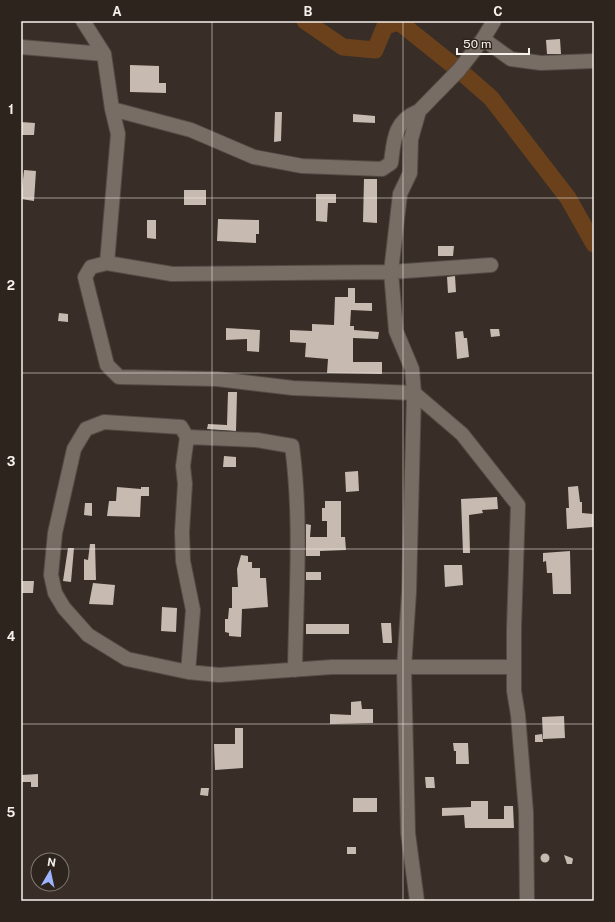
<svg xmlns="http://www.w3.org/2000/svg" width="615" height="922" font-family="'Public Sans',sans-serif">
<rect width="100%" height="100%" fill="#382e27"/>
<g fill="none" stroke-linecap="round" stroke-linejoin="round">
<path stroke="#6a411b" stroke-width="17" d="M 305,21 L 343,47 L 375,50 L 385,26 L 399,22 L 459,70 L 491,98 L 568,198 L 594,244"/>
</g>
<path fill="#c6bab1" d="M 560,39 L 561,54 L 547,54 L 546,40 Z
M 130,65 L 159,66 L 159,83 L 166,83 L 166,93 L 130,92 Z
M 275,112 L 282,112 L 281,141 L 274,142 Z
M 353,114 L 375,116 L 375,123 L 353,122 Z
M 21,122 L 35,123 L 34,135 L 21,135 Z
M 24,170 L 36,171 L 34,201 L 21,199 Z
M 364,179 L 377,179 L 377,223 L 363,222 Z
M 184,190 L 206,190 L 206,205 L 184,205 Z
M 316,194 L 336,194 L 336,203 L 328,203 L 327,222 L 316,221 Z
M 218,219 L 259,220 L 259,234 L 256,234 L 256,243 L 217,241 Z
M 147,220 L 156,220 L 156,239 L 147,238 Z
M 438,246 L 454,246 L 453,256 L 438,256 Z
M 455,276 L 456,292 L 448,293 L 447,277 Z
M 348,288 L 355,288 L 355,303 L 372,303 L 372,311 L 351,310 L 350,326 L 354,326 L 354,330 L 379,332 L 378,339 L 353,338 L 353,362 L 382,362 L 382,374 L 327,373 L 328,359 L 305,357 L 306,343 L 290,342 L 290,330 L 312,331 L 312,324 L 334,325 L 335,297 L 348,297 Z
M 59,313 L 68,314 L 68,322 L 58,321 Z
M 226,328 L 260,330 L 259,352 L 247,351 L 247,339 L 226,340 Z
M 490,329 L 499,329 L 500,336 L 491,337 Z
M 463,331 L 464,338 L 467,338 L 469,357 L 457,359 L 455,332 Z
M 228,392 L 237,392 L 236,431 L 207,429 L 208,424 L 227,425 Z
M 224,456 L 236,457 L 236,467 L 223,467 Z
M 358,471 L 359,491 L 346,492 L 345,472 Z
M 578,486 L 580,502 L 582,502 L 582,513 L 593,514 L 593,527 L 567,529 L 566,508 L 569,508 L 568,487 Z
M 117,487 L 141,489 L 141,487 L 149,487 L 149,496 L 141,496 L 140,517 L 107,516 L 109,501 L 116,501 Z
M 497,497 L 498,509 L 482,510 L 483,513 L 469,515 L 470,553 L 463,553 L 461,499 Z
M 325,501 L 341,501 L 341,537 L 345,537 L 346,550 L 320,551 L 320,556 L 306,556 L 306,524 L 311,525 L 310,537 L 327,537 L 327,521 L 322,521 L 322,508 L 325,508 Z
M 85,503 L 92,503 L 92,516 L 84,515 Z
M 90,544 L 95,544 L 96,580 L 84,580 L 84,559 L 88,560 Z
M 68,548 L 74,548 L 71,582 L 63,581 Z
M 570,551 L 571,594 L 553,594 L 552,573 L 547,573 L 546,561 L 543,562 L 543,553 Z
M 241,555 L 248,556 L 248,562 L 252,562 L 252,568 L 260,568 L 260,578 L 266,578 L 268,607 L 242,609 L 241,637 L 229,636 L 229,633 L 225,632 L 225,619 L 228,619 L 229,608 L 232,608 L 232,587 L 238,587 L 237,569 Z
M 444,565 L 462,565 L 463,585 L 445,587 Z
M 306,572 L 321,572 L 321,580 L 306,580 Z
M 22,581 L 34,581 L 33,593 L 21,593 Z
M 93,583 L 115,585 L 113,605 L 89,604 Z
M 162,607 L 177,608 L 176,632 L 161,631 Z
M 381,623 L 391,623 L 392,643 L 383,643 Z
M 306,624 L 349,624 L 349,634 L 306,634 Z
M 361,701 L 362,709 L 373,709 L 373,723 L 330,724 L 330,714 L 351,715 L 351,702 Z
M 564,716 L 565,738 L 543,739 L 542,717 Z
M 235,728 L 243,728 L 243,768 L 215,770 L 214,744 L 235,744 Z
M 542,734 L 543,742 L 535,742 L 535,735 Z
M 453,743 L 468,743 L 469,764 L 456,764 L 456,751 L 454,751 Z
M 38,774 L 38,787 L 31,787 L 31,782 L 22,782 L 22,775 Z
M 425,777 L 434,777 L 435,788 L 426,788 Z
M 201,788 L 209,788 L 208,796 L 200,795 Z
M 353,798 L 377,798 L 377,812 L 353,812 Z
M 471,801 L 488,801 L 488,819 L 504,819 L 504,806 L 513,806 L 514,828 L 465,828 L 464,815 L 442,816 L 442,808 L 471,807 Z
M 347,847 L 356,847 L 356,854 L 347,854 Z
M540.5 858a4.5 4.5 0 1 1 9 0a4.5 4.5 0 1 1-9 0Z
M 564,855 L 572,858 L 573,859 L 572,864 L 567,864 Z"/>
<g fill="none" stroke-linecap="round" stroke-linejoin="round">
<defs>
<path id="minor" d="M 83,21 L 104,54 L 112,109 L 118,134 L 107,263 L 172,274 L 391,272 L 491,265
M 494,21 L 483,39 L 459,70 L 419,111 L 411,139 L 410,173 L 400,194 L 391,272 L 396,331 L 412,369 L 414,393 L 462,434 L 518,505 L 514,628 L 514,691 L 518,715 L 526,812 L 527,901
M 483,39 L 511,59 L 541,63 L 594,61
M 21,47 L 104,54
M 112,109 L 191,130 L 254,157 L 302,166 L 382,169 L 391,163 C 394,139 394,121 419,111
M 107,263 L 91,267 L 85,277 L 107,365 L 119,377 L 217,379 L 293,388 L 414,393 L 409,592 L 404,668 L 408,833 L 417,901
M 187,437 L 257,440 L 292,446 C 302,519 296,596 295,670
M 188,672 L 193,610 L 183,561 L 182,532 L 185,484 L 183,466 L 187,437 L 181,427 L 104,422 L 86,429 L 74,449 L 55,533 L 51,575 L 55,593 L 64,608 L 88,635 L 127,659 L 188,672 L 219,675 L 332,667 L 514,667"/>
</defs>
<use href="#minor" stroke="#534b45" stroke-width="16"/>
<use href="#minor" stroke="#786d65" stroke-width="14"/>
</g>
<path fill="none" stroke="#f7f1ec" stroke-width="1" stroke-opacity="0.55" d="M 212,21 L 212,901M 403,21 L 403,901M 21,198 L 594,198M 21,373 L 594,373M 21,549 L 594,549M 21,724 L 594,724"/>
<rect width="615" height="922" fill="none" stroke="#2d251d" stroke-width="44"/>
<g transform="translate(50 872) rotate(9)"><circle r="19" fill="#2d251d" stroke="#7e7770"/>
<path d="M0-3L7 15L0 10L-7 15Z" fill="#9eb4fd"/>
<text y="-6" font-size="11" font-weight="bold" text-anchor="middle" fill="#f7f1ec">N</text>
</g>
<path d="M457 48v6h72v-6" fill="none" stroke="#f7f1ec" stroke-width="2"/>
<text x="463" y="48" font-size="12" fill="#f7f1ec" stroke="#2d251d" stroke-width="3" paint-order="stroke">50 m</text>
<rect x="22" y="22" width="571" height="878" fill="none" stroke="#f7f1ec" stroke-width="1.5"/>
<g font-size="13" text-anchor="middle" font-weight="bold" fill="#f7f1ec">
<text x="117" y="16">A</text>
<text x="308" y="16">B</text>
<text x="498" y="16">C</text>
<text x="11" y="114">1</text>
<text x="11" y="290">2</text>
<text x="11" y="466">3</text>
<text x="11" y="641">4</text>
<text x="11" y="817">5</text>
</g>
</svg>
